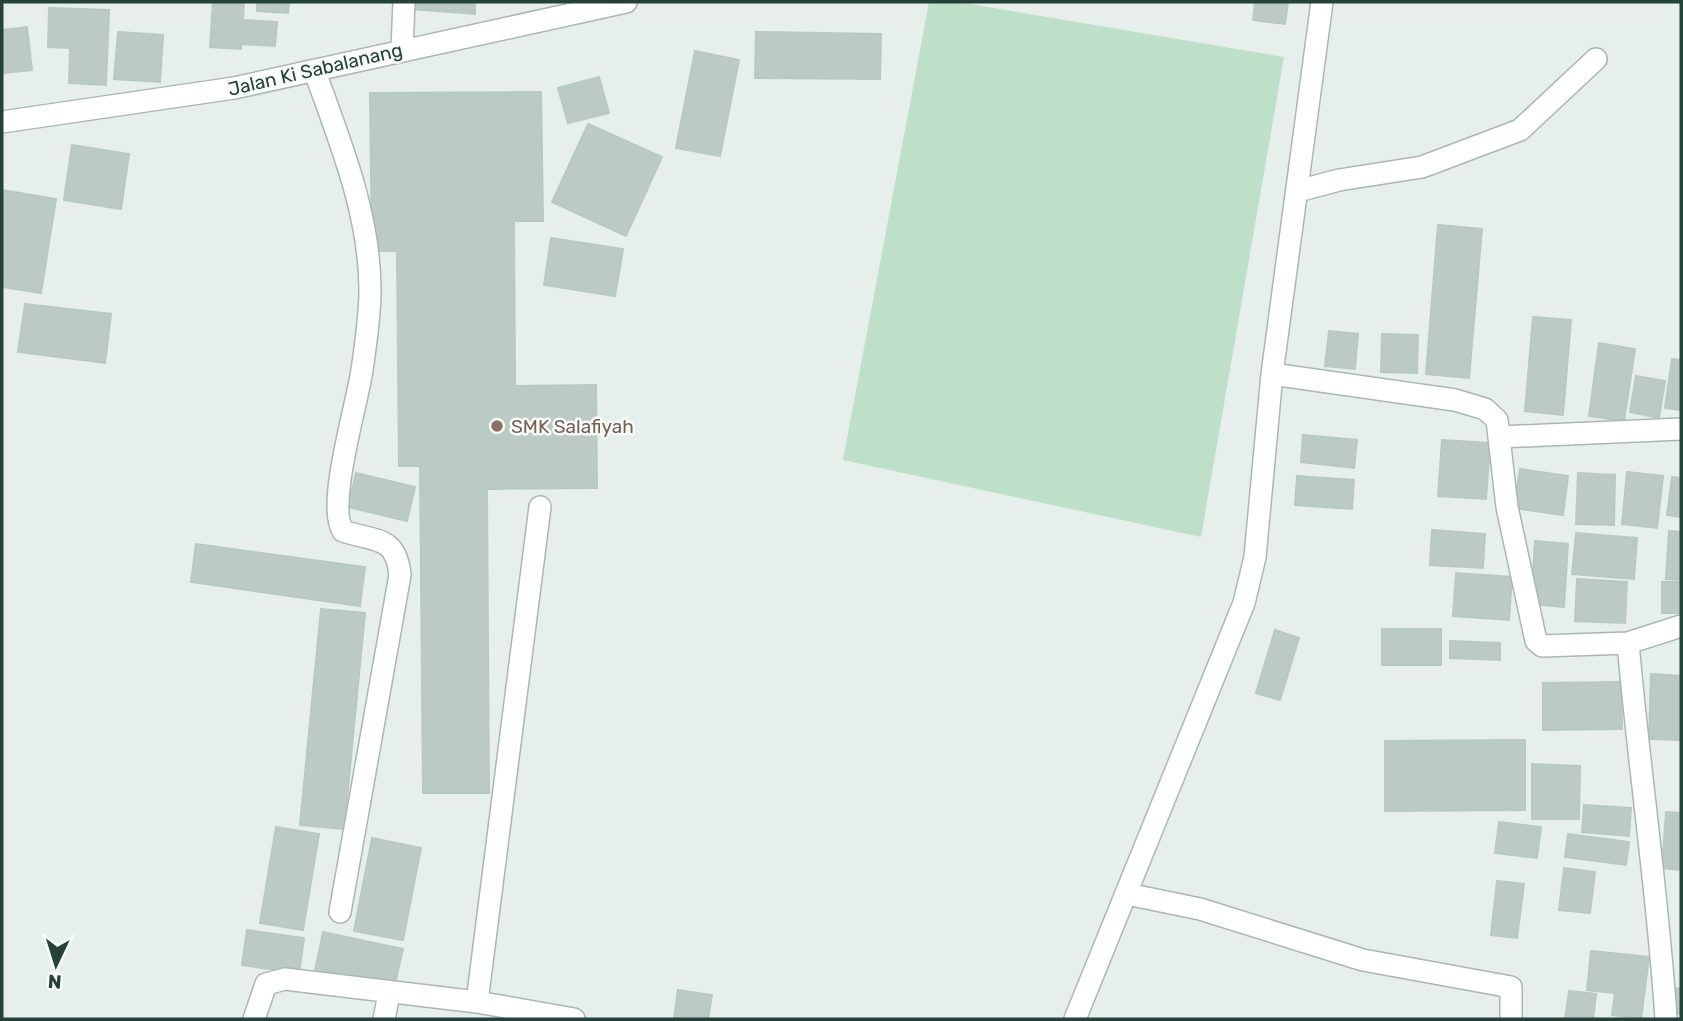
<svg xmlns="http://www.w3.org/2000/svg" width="1683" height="1021" font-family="Rubik,sans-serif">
<rect width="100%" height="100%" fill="#e6efeb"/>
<path fill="#bfe0c8" d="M 929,2 L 959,2 L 1284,57 L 1201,537 L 843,460 Z"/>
<path fill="#bbcac4" stroke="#b8c9c2" stroke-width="2" d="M 213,2 L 244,2 L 243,20 L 277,22 L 275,46 L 241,44 L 241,49 L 210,47 Z
M 257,2 L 289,2 L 288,13 L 257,11 Z
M 412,2 L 475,2 L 475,14 L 411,9 Z
M 1255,2 L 1288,2 L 1285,24 L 1253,20 Z
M 49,8 L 109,10 L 106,85 L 69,83 L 70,48 L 48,47 Z
M 27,27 L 32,70 L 2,73 L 2,30 Z
M 118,32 L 163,35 L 160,82 L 114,79 Z
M 756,32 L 881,34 L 880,79 L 755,78 Z
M 695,51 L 739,60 L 720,156 L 676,148 Z
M 599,77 L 609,113 L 568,123 L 558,88 Z
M 541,92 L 543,221 L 514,221 L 515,386 L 596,385 L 597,488 L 487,489 L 489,793 L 423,793 L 420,466 L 399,466 L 397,251 L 372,251 L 370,93 Z
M 588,124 L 662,157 L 626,236 L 552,202 Z
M 72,145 L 129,154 L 121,209 L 64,200 Z
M 2,190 L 56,199 L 41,293 L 2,287 Z
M 1438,225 L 1482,229 L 1469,378 L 1426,374 Z
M 551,238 L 623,249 L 615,296 L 544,285 Z
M 25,304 L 111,314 L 105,363 L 18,352 Z
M 1533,317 L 1571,320 L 1563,415 L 1525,411 Z
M 1329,331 L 1358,334 L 1355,369 L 1325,366 Z
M 1382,334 L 1418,335 L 1417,373 L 1381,372 Z
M 1599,343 L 1635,349 L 1624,421 L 1589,416 Z
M 1672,359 L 1681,360 L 1681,410 L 1665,408 Z
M 1636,376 L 1665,381 L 1659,418 L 1630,412 Z
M 1303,435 L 1357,440 L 1354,468 L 1301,462 Z
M 1442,440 L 1490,443 L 1486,499 L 1438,496 Z
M 1520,469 L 1568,476 L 1563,515 L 1514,508 Z
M 1627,472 L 1663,476 L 1657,528 L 1622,524 Z
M 356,473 L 415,487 L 407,521 L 348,507 Z
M 1578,473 L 1615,475 L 1614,525 L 1576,524 Z
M 1297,476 L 1354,480 L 1352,509 L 1295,505 Z
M 1672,477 L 1681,478 L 1681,517 L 1667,515 Z
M 1432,530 L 1485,534 L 1483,568 L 1430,565 Z
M 1669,531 L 1681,532 L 1681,580 L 1666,579 Z
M 1576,533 L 1637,538 L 1634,579 L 1572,574 Z
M 1535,541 L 1568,544 L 1564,607 L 1531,604 Z
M 196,544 L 365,567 L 360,606 L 191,582 Z
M 1456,573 L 1512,577 L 1509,620 L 1453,616 Z
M 1577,579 L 1627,582 L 1625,623 L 1575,621 Z
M 1662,582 L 1681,582 L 1681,613 L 1662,613 Z
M 321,609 L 365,613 L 344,829 L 300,825 Z
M 1382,629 L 1441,629 L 1441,665 L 1382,665 Z
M 1275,630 L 1299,638 L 1280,700 L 1256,693 Z
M 1450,641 L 1500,643 L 1500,660 L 1450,658 Z
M 1651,674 L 1681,676 L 1681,740 L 1649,739 Z
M 1621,682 L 1622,729 L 1543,730 L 1543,683 Z
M 1525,740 L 1525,810 L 1385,811 L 1385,741 Z
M 1532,764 L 1580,766 L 1579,819 L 1532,819 Z
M 1584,805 L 1631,808 L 1629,836 L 1582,832 Z
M 1666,812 L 1681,813 L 1681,870 L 1662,868 Z
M 1499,822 L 1541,827 L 1537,858 L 1495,853 Z
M 276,827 L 319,834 L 303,930 L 260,923 Z
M 1568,834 L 1629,842 L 1626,865 L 1565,857 Z
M 372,838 L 421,848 L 403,940 L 354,931 Z
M 1564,868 L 1595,872 L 1590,913 L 1559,910 Z
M 1497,881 L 1524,884 L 1517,938 L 1491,935 Z
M 247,930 L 304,938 L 299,973 L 242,965 Z
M 323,932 L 403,949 L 394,988 L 315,971 Z
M 1591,951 L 1649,957 L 1641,1019 L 1612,1015 L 1615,993 L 1587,990 Z
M 1672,988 L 1681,989 L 1681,1014 L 1671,1013 Z
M 678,990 L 712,995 L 708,1019 L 674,1019 Z
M 1569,991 L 1596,994 L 1593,1019 L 1565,1019 Z"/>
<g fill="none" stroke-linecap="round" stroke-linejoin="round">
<defs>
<path id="minor" d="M 402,50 L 404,2
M 315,72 C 340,142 370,214 370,290 C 370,316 366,343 362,370 C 357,405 326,506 343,531 C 375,542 396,535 400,575 L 340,912
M 2,122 L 234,88 L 626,2
M 1298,191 L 1339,180 L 1422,167 L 1520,130 L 1596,59
M 1272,374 L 1455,400 L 1485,409 L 1497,420 L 1507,507 L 1536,641 L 1542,646 L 1628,643 L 1681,626
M 1499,437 L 1681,429
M 1628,643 C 1639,769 1658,894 1666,1019
M 1127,894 L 1200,909 L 1363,960 L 1511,987 L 1511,1019
M 477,1002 L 540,507
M 254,1019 L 266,984 L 285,979 L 477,1002 L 574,1019
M 384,1019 L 389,994
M 1075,1019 L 1244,603 L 1255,557 L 1272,374 L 1322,2"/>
</defs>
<use href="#minor" stroke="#a8b8b2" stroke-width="24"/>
<use href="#minor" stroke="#fff" stroke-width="21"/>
</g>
<circle fill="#8d6e63" stroke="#f7fbf9" stroke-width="2.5" cx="497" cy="426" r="7"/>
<g text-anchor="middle" stroke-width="5" stroke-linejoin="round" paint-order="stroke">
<g font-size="19" fill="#24423a" stroke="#f7fbf9">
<text transform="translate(315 69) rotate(-13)" y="7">Jalan Ki Sabalanang</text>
</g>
<g font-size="19" fill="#785e54" stroke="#f7fbf9" text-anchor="start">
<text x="511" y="433">SMK Salafiyah</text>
</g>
</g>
<rect width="1683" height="1021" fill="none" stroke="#24423a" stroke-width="7"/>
<g transform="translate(56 965) rotate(184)" stroke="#f7fbf9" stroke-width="5" paint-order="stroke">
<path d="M0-5L12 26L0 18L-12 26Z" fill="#24423a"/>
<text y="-10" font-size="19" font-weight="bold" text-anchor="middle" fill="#24423a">N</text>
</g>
</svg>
